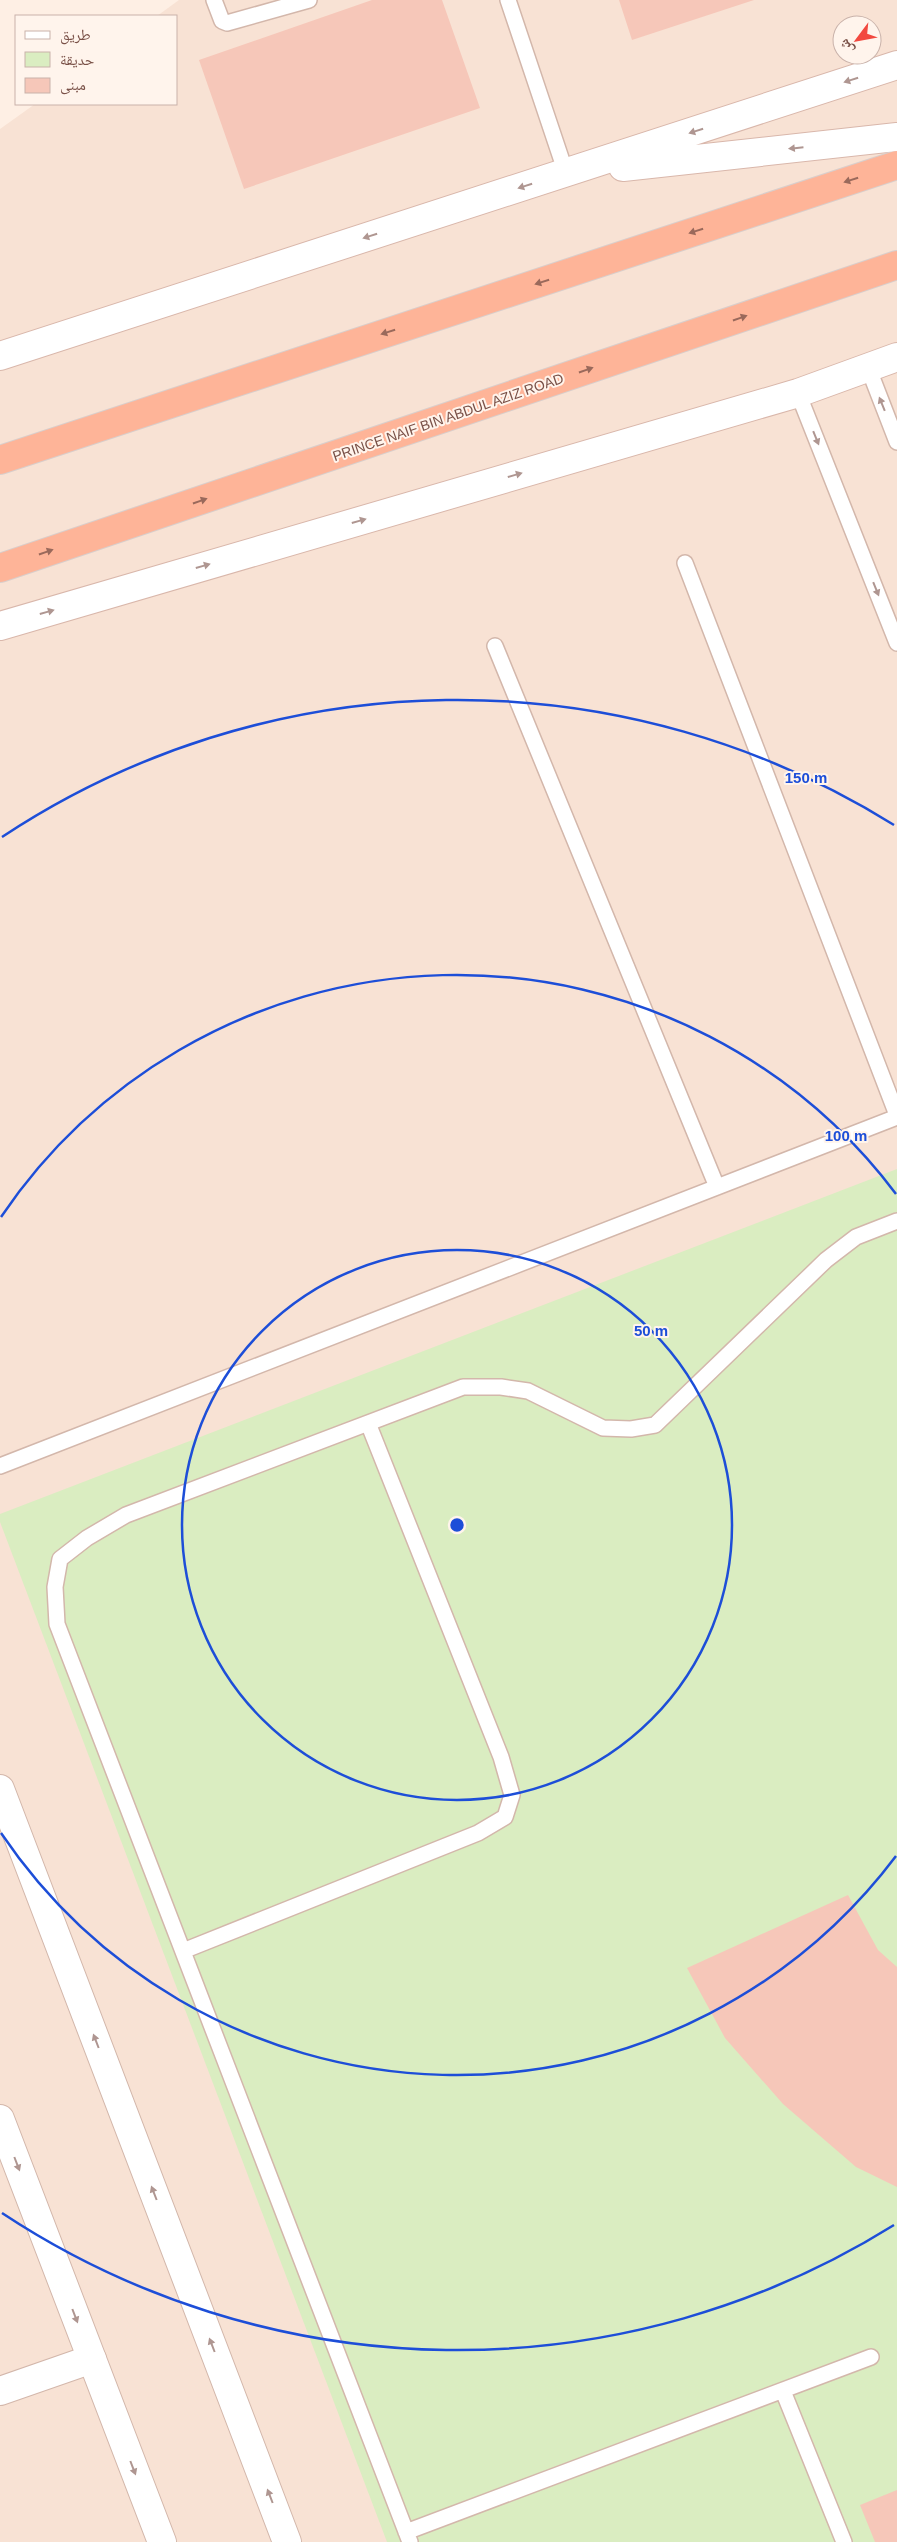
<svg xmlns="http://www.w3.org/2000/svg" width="897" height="2542" font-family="Helvetica,'Noto Naskh Arabic',sans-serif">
<rect width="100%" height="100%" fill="#feefe4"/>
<path fill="#f8e2d4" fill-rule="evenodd" d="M 179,0 L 897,0 L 897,2542 L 0,2542 L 0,129 L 35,104 L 176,104 L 176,16 L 157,16 ZM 842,25 L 872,25 L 872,55 L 842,55 Z"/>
<path fill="#daedc1" d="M 897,1169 L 897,2542 L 387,2542 L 0,1522 L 0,1514 Z"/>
<path fill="#f6c7b9" d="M 372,0 L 442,0 L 480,108 L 244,189 L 199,60 Z
M 619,0 L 754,0 L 632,40 Z
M 848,1895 L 878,1950 L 897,1967 L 897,2187 L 856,2167 L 783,2104 L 725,2038 L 687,1968 Z
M 897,2490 L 897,2542 L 875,2542 L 860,2505 Z"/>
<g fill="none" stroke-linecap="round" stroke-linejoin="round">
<defs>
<path id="service" d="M 214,0 L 222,21 L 227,23 L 309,0
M 508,0 L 566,173
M 868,367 L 897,442
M 798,393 L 897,643
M 685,563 L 897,1115
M 495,646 L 717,1187
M 0,1466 L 897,1117
M 183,1951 L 478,1833 L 505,1817 L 512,1795 L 501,1757 L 368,1423
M 783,2391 L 844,2542
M 406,2532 L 871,2357
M 410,2542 L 57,1624 L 55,1587 L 60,1559 L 87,1538 L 126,1515 L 463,1387 L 501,1387 L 528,1391 L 603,1428 L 631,1429 L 655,1425 L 826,1260 L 856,1237 L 897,1221"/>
<path id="minor" d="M 0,2391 L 92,2359"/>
<path id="tertiary" d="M 0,1789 L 287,2542
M 0,2119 L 162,2542"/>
<path id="secondary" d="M 623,167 L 897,137
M 0,356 L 897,65
M 0,626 L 798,393 L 897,357"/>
<path id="trunk" d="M 0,460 L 897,165
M 0,568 L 897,265"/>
</defs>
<use href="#service" stroke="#d3b7ab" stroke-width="18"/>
<use href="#minor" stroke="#d3b7ab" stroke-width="30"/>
<use href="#tertiary" stroke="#d3b7ab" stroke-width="30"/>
<use href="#secondary" stroke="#d9b7ab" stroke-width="30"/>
<use href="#trunk" stroke="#d9cecb" stroke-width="30"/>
<use href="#service" stroke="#fff" stroke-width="15"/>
<use href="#minor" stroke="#fff" stroke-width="28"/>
<use href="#tertiary" stroke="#fff" stroke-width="28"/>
<use href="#secondary" stroke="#fff" stroke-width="28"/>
<use href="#trunk" stroke="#feb498" stroke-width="28"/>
</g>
<defs><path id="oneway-solid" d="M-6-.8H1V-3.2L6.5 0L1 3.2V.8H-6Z" transform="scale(1.25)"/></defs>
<g fill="#af9691">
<use href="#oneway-solid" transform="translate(851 80) rotate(162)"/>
<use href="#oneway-solid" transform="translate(696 131) rotate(162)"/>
<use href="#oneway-solid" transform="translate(796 148) rotate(174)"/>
<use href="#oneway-solid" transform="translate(525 186) rotate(162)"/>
<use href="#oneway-solid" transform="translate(370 236) rotate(162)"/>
<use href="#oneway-solid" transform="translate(882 404) rotate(-112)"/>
<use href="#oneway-solid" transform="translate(816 438) rotate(68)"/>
<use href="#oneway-solid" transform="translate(515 475) rotate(-16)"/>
<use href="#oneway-solid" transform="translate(359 521) rotate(-16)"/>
<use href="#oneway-solid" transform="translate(203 566) rotate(-16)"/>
<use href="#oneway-solid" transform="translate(876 589) rotate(68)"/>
<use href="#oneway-solid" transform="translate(47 612) rotate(-16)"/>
<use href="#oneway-solid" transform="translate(96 2041) rotate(-111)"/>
<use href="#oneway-solid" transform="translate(17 2164) rotate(69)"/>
<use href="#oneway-solid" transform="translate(154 2193) rotate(-111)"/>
<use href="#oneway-solid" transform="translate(75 2316) rotate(69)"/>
<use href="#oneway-solid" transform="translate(212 2345) rotate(-111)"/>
<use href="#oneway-solid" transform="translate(133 2468) rotate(69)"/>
<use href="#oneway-solid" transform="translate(270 2496) rotate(-111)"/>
</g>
<g fill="#9a695b">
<use href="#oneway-solid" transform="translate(851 180) rotate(162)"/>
<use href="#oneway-solid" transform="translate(696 231) rotate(162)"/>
<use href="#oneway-solid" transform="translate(542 282) rotate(162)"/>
<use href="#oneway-solid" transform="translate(740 318) rotate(-19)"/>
<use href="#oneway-solid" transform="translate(388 332) rotate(162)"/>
<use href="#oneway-solid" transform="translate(586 370) rotate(-19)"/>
<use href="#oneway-solid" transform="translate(200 501) rotate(-19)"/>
<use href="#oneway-solid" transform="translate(46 552) rotate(-19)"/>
</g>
<g fill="none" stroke="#1d4ed8" stroke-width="2.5">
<circle cx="457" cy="1525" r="275"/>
<path d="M896 1856A550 550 0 0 1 1 1833M1 1217A550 550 0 0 1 896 1194"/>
<path d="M894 2225A825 825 0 0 1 2 2213M2 837A825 825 0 0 1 894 825"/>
</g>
<g text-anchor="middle" stroke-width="4" stroke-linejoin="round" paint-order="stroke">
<g font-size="14" fill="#795047" stroke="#fff4ec">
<text transform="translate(448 417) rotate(-19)" y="5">PRINCE NAIF BIN ABDUL AZIZ ROAD</text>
</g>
</g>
<circle cx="457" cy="1525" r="8" fill="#1d4ed8" stroke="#fff4ec" stroke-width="2.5"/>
<g font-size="15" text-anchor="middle" font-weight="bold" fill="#1d4ed8" stroke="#fff4ec" stroke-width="4" stroke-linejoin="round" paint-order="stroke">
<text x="806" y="783">150 m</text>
<text x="846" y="1141">100 m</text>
<text x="651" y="1336">50 m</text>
</g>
<rect x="15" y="15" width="162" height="90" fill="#fff4ec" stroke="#c9b2aa"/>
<rect x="25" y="31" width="25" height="8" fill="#ffffff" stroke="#c9b2aa"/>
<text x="60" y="40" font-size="15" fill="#795047">طريق</text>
<rect x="25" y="52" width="25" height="15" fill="#daedc1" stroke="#c9b2aa"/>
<text x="60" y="65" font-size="15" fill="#795047">حديقة</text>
<rect x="25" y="78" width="25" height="15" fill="#f6c7b9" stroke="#c9b2aa"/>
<text x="60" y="90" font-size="15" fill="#795047">مبنى</text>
<g transform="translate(857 40) rotate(238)"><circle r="24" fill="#fff4ec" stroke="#c9b2aa"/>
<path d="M0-4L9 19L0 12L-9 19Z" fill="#f2483f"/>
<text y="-8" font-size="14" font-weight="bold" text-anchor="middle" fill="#795047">ش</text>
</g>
</svg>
